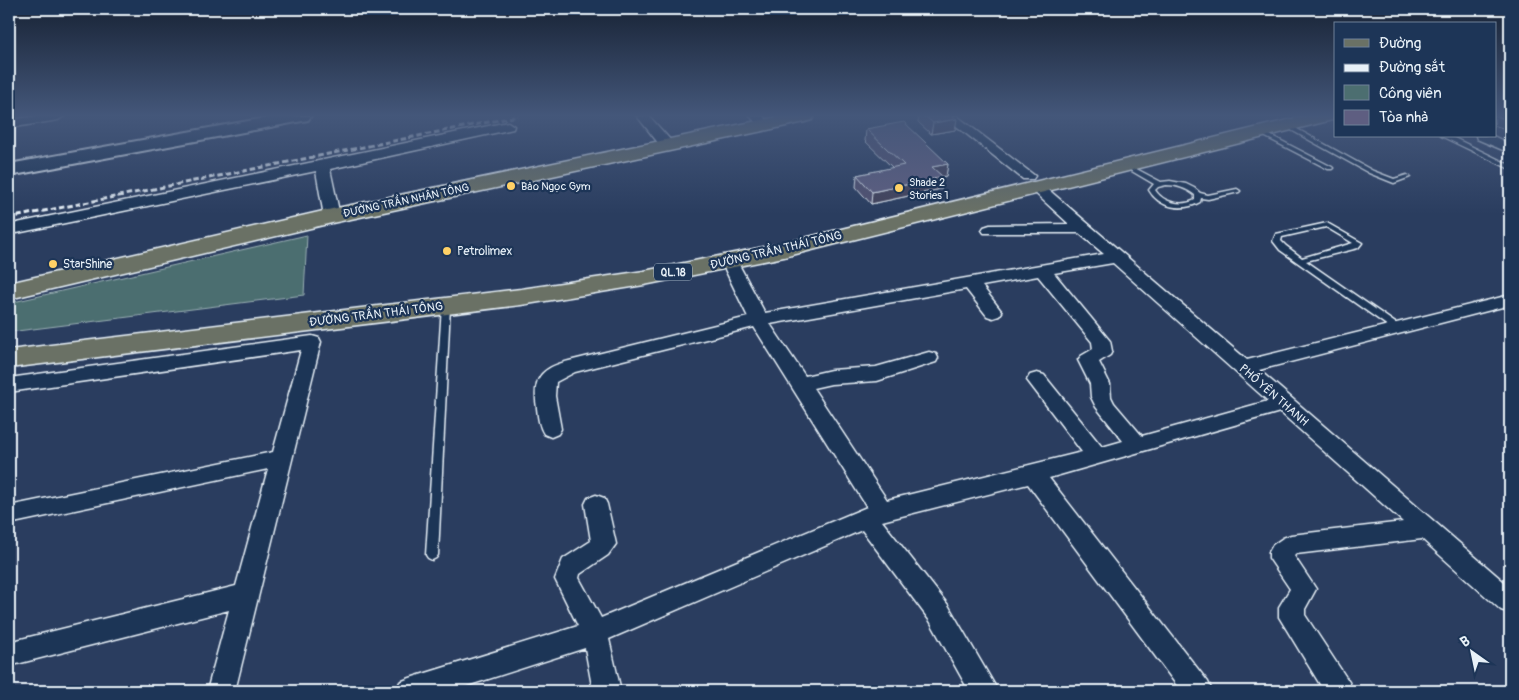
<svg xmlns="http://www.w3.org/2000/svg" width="1519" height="700" font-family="Pangolin,sans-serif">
<rect width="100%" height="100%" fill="#2a3d5f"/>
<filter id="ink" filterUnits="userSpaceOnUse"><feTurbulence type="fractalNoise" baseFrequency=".02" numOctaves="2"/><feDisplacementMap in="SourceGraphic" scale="10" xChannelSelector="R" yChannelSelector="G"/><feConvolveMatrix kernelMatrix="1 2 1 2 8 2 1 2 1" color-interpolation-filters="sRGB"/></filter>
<g filter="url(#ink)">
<path fill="#4c6e70" stroke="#9ab0b4" d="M 307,235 L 304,295 L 9,332 L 9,303 Z"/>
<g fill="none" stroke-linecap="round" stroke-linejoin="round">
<defs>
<path id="lane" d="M 1284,124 L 1288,124 L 1373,171 L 1394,179 L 1407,175 L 1410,177 L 1394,183 L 1369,173 L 1284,126 Z
M 1260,130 L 1332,167 L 1333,168 L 1332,169 L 1328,169 L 1258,133 L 1258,131 Z
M 1441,136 L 1450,136 L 1510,165 L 1510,169 Z
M 1127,164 L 1161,182 L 1170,181 L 1186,184 L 1194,188 L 1200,193 L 1208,195 L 1237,189 L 1240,191 L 1239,192 L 1208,199 L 1201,198 L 1200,202 C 1183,212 1159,208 1149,190 L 1154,184 L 1125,167 L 1124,166 ZM 1166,185 C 1177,185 1186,188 1195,195 L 1195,200 C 1182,207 1163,203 1155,190 L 1158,187 Z
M 1327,223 L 1362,243 L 1358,248 L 1306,261 L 1401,327 L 1402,329 L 1401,331 L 1395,331 L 1280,250 L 1273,241 L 1276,234 ZM 1326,227 L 1353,243 L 1302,258 L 1286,246 L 1281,241 L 1282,237 Z
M 446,303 L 450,306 L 438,555 L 436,558 L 432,560 L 428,558 L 426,555 L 442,306 Z"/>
<path id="street" d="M 38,116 L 64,116 L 58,120 L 9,128 L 9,120 Z
M 637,116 L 649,116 L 673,143 L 675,146 L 673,149 L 663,149 Z
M 750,116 L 763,116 L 771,124 L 765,128 L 760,127 Z
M 944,116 L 957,116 L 1035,176 L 1033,179 L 1023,179 Z
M 1495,116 L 1510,122 L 1510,130 L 1495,125 Z
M 508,122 L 514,126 L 513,129 L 330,169 L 340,216 L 337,219 L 327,219 L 324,216 L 316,171 L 17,233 L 11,231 L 9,228 L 11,225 L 17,223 Z
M 1476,136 L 1493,136 L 1510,144 L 1510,153 L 1477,139 Z
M 1038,184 L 1043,185 L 1247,360 L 1510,295 L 1510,305 L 1259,370 L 1510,587 L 1510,613 L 1501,610 L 1422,539 L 1296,554 L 1294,556 L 1316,589 L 1305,609 L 1305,615 L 1349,682 L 1353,691 L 1324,691 L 1279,617 L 1279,607 L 1290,589 L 1269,558 L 1269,552 L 1273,545 L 1283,538 L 1291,535 L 1403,522 L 1280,412 L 1049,478 L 1208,682 L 1212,691 L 1181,691 L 1028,484 L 882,521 L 948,605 L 998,691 L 969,691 L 930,621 L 862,530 L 609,639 L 621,691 L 593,691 L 585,648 L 451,691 L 396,691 L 400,682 L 410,678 L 578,626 L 555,579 L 563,559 L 591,541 L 585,504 L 588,498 L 596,495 L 604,498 L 607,504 L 616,544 L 608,555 L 580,574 L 579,578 L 601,618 L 867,507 L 754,327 L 575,372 L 556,382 L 555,396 L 561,429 L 558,434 L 551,437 L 544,434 C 539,426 538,417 537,408 C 532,378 541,368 569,361 L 748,317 L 721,261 L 723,258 L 735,258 L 737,261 L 765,313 L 1104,254 L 1079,233 L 984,233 L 982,230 L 984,227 L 990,225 L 1069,224 L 1033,191 L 1031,188 L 1033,185 ZM 1113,263 L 1268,401 L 1142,436 L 1114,403 L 1111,397 L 1110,384 L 1099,362 L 1110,355 L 1112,351 L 1110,341 L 1054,273 ZM 1038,276 L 1092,342 L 1093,349 L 1081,356 L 1078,360 L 1090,384 L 1091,397 L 1096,407 L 1123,441 L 1102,447 L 1044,375 L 1037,373 L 1030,375 L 1027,380 L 1082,452 L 887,500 L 813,388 L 831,384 L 877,381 L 936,362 L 938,358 L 936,354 L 929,352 L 876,367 L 831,370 L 805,376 L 770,324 L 966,289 L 987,316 L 993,318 L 999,316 L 1002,312 L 982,286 Z
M 312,336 L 319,338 L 321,342 L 235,691 L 207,691 L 229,610 L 9,666 L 9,642 L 236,586 L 268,469 L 9,524 L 9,506 L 273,452 L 301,350 L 9,392 L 9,378 Z"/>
<path id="secondary" d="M 276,116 L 311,116 L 308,120 L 302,121 L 9,176 L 9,164 Z"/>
<path id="primary" d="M 781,116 L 814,116 L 812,120 L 805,122 L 332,223 L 9,299 L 9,283 L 332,209 Z"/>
<path id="highway" d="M 1304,116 L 1334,116 L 1332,120 L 784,257 L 644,285 L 521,305 L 9,368 L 9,350 L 521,289 L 644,271 L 784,243 Z"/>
</defs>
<use href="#lane" stroke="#e8f1f8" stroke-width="3"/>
<use href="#street" stroke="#e8f1f8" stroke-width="3"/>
<use href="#secondary" stroke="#e8f1f8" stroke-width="4"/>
<use href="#primary" stroke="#e8f1f8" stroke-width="3"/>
<use href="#highway" stroke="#e8f1f8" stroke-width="3"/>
<use href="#lane" fill="#1d3557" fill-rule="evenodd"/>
<use href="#street" fill="#1d3557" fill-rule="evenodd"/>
<use href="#secondary" fill="#1d3557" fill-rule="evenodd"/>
<use href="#primary" fill="#6a7165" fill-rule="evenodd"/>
<use href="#highway" fill="#6a7165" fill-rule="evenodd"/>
<path stroke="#e8f1f8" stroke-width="3" stroke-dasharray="5.5 3" stroke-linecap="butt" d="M 9,218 L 518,116"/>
</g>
<path fill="#51516f" stroke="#e8f1f8" d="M 919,116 L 953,116 L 955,130 L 931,134 L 918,122 Z
M 866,129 L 948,164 L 946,176 L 943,177 L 941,189 L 871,204 L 856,187 L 857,175 L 893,168 L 865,141 Z"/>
<path fill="#42425a" stroke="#e8f1f8" d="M 957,119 L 955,130 L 931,134 L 933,123 Z
M 948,164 L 946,176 L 930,178 L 932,167 Z
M 943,177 L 941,189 L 871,204 L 872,192 Z"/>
<path fill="#5e5e81" stroke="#e8f1f8" d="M 925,116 L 953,116 L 957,119 L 933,123 Z
M 904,122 L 948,164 L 932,167 L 943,177 L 872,192 L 857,175 L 904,165 L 866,129 Z"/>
</g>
<linearGradient id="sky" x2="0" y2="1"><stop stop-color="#172234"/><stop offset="0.54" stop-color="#44577a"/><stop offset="1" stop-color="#44577a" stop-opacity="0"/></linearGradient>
<rect width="1519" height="214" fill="url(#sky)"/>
<g fill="#ffd166" stroke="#1d3557" stroke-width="2">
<circle cx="511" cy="186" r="5"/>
<circle cx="899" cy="188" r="5"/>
<circle cx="447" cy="251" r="5"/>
<circle cx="53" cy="264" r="5"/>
</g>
<g text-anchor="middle" stroke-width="4.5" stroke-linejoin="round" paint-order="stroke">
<g font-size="11" fill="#e8f1f8" stroke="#1d3557" text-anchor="start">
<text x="909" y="186">Shade 2<tspan x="909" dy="13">Stories 1</tspan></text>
<text x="521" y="190">Bảo Ngọc Gym</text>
</g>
<g font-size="11" fill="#e8f1f8" stroke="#1d3557">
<text transform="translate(406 200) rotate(-12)" y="4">ĐƯỜNG TRẦN NHÂN TÔNG</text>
</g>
<rect fill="#1d3557" stroke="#abb9c8" stroke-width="1" x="654" y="263.5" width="38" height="17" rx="4"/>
<g font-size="11" font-weight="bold" fill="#e8f1f8">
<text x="673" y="276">QL.18</text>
</g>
<g font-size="12" fill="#e8f1f8" stroke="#1d3557">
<text transform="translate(776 250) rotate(-13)" y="4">ĐƯỜNG TRẦN THÁI TÔNG</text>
<text transform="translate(376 314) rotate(-7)" y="4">ĐƯỜNG TRẦN THÁI TÔNG</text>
<text transform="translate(1274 395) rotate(41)" y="4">PHỐ YÊN THANH</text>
</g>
<g font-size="12" fill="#e8f1f8" stroke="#1d3557" text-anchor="start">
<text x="457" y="255">Petrolimex</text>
<text x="63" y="268">StarShine</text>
</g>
</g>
<rect width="1519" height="700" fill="none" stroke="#1d3557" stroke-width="30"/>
<rect x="15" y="15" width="1489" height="670" fill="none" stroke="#e8f1f8" stroke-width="2" filter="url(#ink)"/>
<rect x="1334" y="22" width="162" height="115" fill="#1d3557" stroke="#6e8097"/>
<rect x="1344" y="39" width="25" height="8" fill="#6a7165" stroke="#6e8097"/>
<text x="1379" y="48" font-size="15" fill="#e8f1f8">Đường</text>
<rect x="1344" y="64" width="25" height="8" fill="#e8f1f8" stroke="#6e8097"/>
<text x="1379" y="72" font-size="15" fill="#e8f1f8">Đường sắt</text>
<rect x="1344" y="85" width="25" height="15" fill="#4c6e70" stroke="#6e8097"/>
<text x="1379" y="98" font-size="15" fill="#e8f1f8">Công viên</text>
<rect x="1344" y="110" width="25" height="15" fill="#5e5e81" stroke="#6e8097"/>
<text x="1379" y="122" font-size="15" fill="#e8f1f8">Tòa nhà</text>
<g transform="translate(1472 652) rotate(327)" stroke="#1d3557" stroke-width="4" paint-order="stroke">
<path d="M0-4L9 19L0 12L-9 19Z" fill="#e8f1f8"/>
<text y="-8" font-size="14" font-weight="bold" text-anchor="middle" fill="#e8f1f8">B</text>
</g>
</svg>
